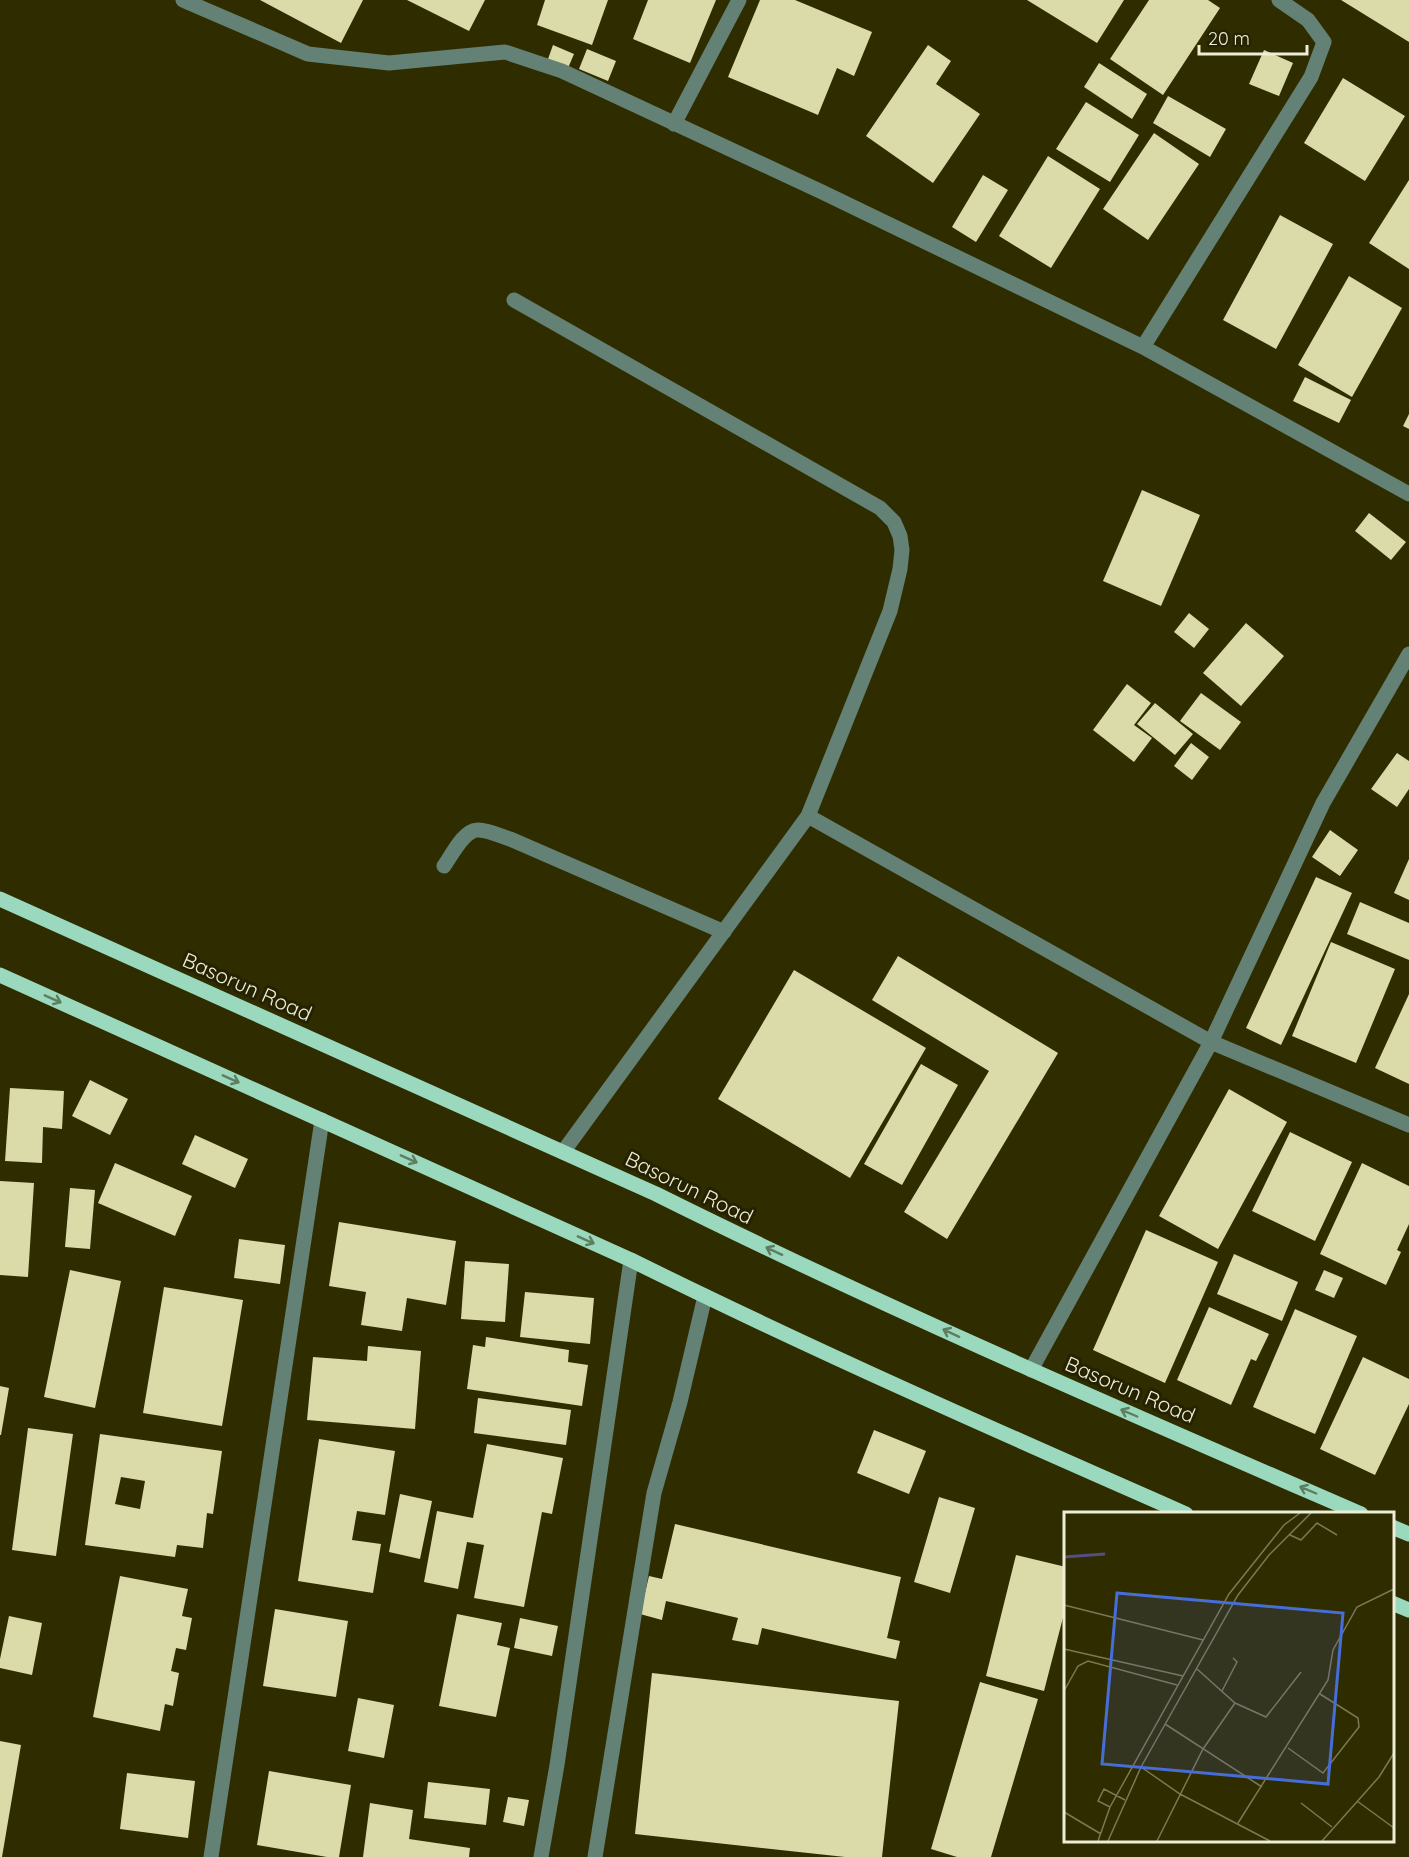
<svg xmlns="http://www.w3.org/2000/svg" width="1409" height="1857" font-family="Quicksand,sans-serif">
<rect width="100%" height="100%" fill="#2f2c00"/>
<path fill="#dbdaa9" fill-rule="evenodd" d="M 260,0 L 363,0 L 341,43 Z
M 407,0 L 485,0 L 469,31 Z
M 545,0 L 608,0 L 592,45 L 537,25 Z
M 648,0 L 716,0 L 690,63 L 633,39 Z
M 760,0 L 795,0 L 872,32 L 854,76 L 837,68 L 818,115 L 728,77 Z
M 1027,0 L 1124,0 L 1097,43 Z
M 1149,0 L 1208,0 L 1220,8 L 1163,95 L 1110,59 Z
M 1341,0 L 1409,0 L 1409,42 Z
M 553,45 L 574,54 L 568,68 L 548,59 Z
M 928,45 L 951,61 L 936,84 L 980,114 L 933,183 L 866,136 Z
M 587,49 L 616,61 L 608,81 L 579,69 Z
M 1264,50 L 1293,63 L 1279,96 L 1249,84 Z
M 1099,63 L 1147,94 L 1132,119 L 1084,87 Z
M 1343,78 L 1405,116 L 1365,181 L 1304,143 Z
M 1168,96 L 1226,129 L 1210,157 L 1153,123 Z
M 1086,102 L 1139,135 L 1110,182 L 1056,149 Z
M 1154,133 L 1199,164 L 1148,240 L 1103,209 Z
M 1048,156 L 1100,189 L 1051,268 L 999,236 Z
M 983,175 L 1008,190 L 976,242 L 952,227 Z
M 1409,180 L 1409,269 L 1369,243 Z
M 1280,215 L 1333,244 L 1276,349 L 1223,320 Z
M 1349,276 L 1402,308 L 1352,397 L 1298,365 Z
M 1305,377 L 1351,400 L 1339,423 L 1293,401 Z
M 1409,414 L 1409,429 L 1403,426 Z
M 1142,490 L 1200,515 L 1161,606 L 1103,581 Z
M 1369,513 L 1406,542 L 1391,560 L 1355,531 Z
M 1189,613 L 1209,629 L 1194,648 L 1174,632 Z
M 1246,623 L 1284,656 L 1241,706 L 1203,673 Z
M 1127,684 L 1151,703 L 1134,725 L 1152,738 L 1134,762 L 1093,730 Z
M 1201,693 L 1241,722 L 1220,750 L 1180,721 Z
M 1155,703 L 1193,734 L 1175,755 L 1137,724 Z
M 1191,743 L 1209,757 L 1192,780 L 1174,766 Z
M 1397,753 L 1409,761 L 1409,789 L 1397,807 L 1371,789 Z
M 1330,830 L 1358,850 L 1340,876 L 1312,857 Z
M 1409,859 L 1409,900 L 1394,893 Z
M 1316,877 L 1352,893 L 1281,1045 L 1246,1028 Z
M 1360,902 L 1409,923 L 1409,960 L 1347,934 Z
M 1331,942 L 1395,969 L 1356,1063 L 1292,1036 Z
M 898,956 L 1058,1053 L 947,1239 L 904,1212 L 989,1071 L 872,1000 Z
M 794,970 L 926,1048 L 850,1178 L 718,1099 Z
M 1409,994 L 1409,1084 L 1375,1068 Z
M 921,1064 L 958,1085 L 902,1185 L 864,1164 Z
M 90,1080 L 128,1099 L 110,1135 L 72,1116 Z
M 10,1088 L 64,1091 L 62,1129 L 43,1127 L 42,1163 L 5,1161 Z
M 1229,1089 L 1287,1122 L 1218,1249 L 1159,1216 Z
M 1290,1132 L 1352,1162 L 1315,1241 L 1252,1211 Z
M 195,1135 L 248,1159 L 235,1188 L 182,1164 Z
M 115,1163 L 192,1196 L 175,1236 L 98,1203 Z
M 1362,1163 L 1409,1186 L 1409,1224 L 1397,1250 L 1401,1252 L 1386,1285 L 1320,1254 Z
M 0,1181 L 34,1183 L 28,1277 L 0,1275 Z
M 70,1188 L 95,1190 L 90,1249 L 65,1247 Z
M 339,1222 L 456,1241 L 446,1305 L 407,1298 L 402,1331 L 361,1325 L 366,1292 L 329,1286 Z
M 1146,1230 L 1218,1262 L 1165,1383 L 1093,1350 Z
M 239,1239 L 285,1245 L 280,1284 L 234,1278 Z
M 1234,1254 L 1298,1282 L 1282,1321 L 1217,1294 Z
M 465,1261 L 509,1264 L 505,1322 L 461,1319 Z
M 70,1270 L 121,1281 L 95,1408 L 44,1397 Z
M 1324,1270 L 1343,1278 L 1334,1298 L 1315,1290 Z
M 164,1287 L 243,1300 L 222,1426 L 143,1413 Z
M 525,1292 L 594,1298 L 590,1344 L 520,1337 Z
M 1209,1307 L 1269,1334 L 1256,1361 L 1251,1359 L 1231,1405 L 1177,1380 Z
M 1295,1309 L 1357,1336 L 1315,1434 L 1253,1407 Z
M 486,1337 L 569,1350 L 568,1362 L 588,1365 L 582,1406 L 467,1389 L 473,1345 L 485,1347 Z
M 368,1346 L 421,1351 L 415,1429 L 307,1420 L 313,1357 L 367,1361 Z
M 1363,1357 L 1409,1379 L 1409,1404 L 1375,1475 L 1320,1449 Z
M 0,1386 L 9,1388 L 1,1435 L 0,1435 Z
M 478,1398 L 571,1410 L 566,1445 L 474,1433 Z
M 28,1428 L 73,1434 L 56,1556 L 12,1550 Z
M 874,1430 L 926,1451 L 909,1494 L 857,1473 Z
M 100,1434 L 222,1451 L 213,1514 L 207,1513 L 203,1548 L 177,1545 L 175,1557 L 85,1545 ZM 121,1477 L 145,1481 L 140,1509 L 115,1504 Z
M 319,1439 L 395,1451 L 385,1515 L 357,1511 L 352,1540 L 381,1544 L 373,1593 L 298,1581 Z
M 487,1444 L 563,1458 L 552,1514 L 542,1512 L 524,1607 L 474,1598 L 484,1545 L 467,1542 L 458,1589 L 424,1582 L 437,1511 L 473,1518 Z
M 400,1494 L 432,1501 L 420,1559 L 389,1552 Z
M 939,1497 L 975,1508 L 950,1593 L 914,1582 Z
M 675,1524 L 901,1577 L 887,1638 L 900,1641 L 896,1659 L 762,1628 L 758,1645 L 732,1640 L 738,1618 L 666,1601 L 662,1620 L 640,1614 L 649,1576 L 662,1579 Z
M 1016,1555 L 1066,1567 L 1066,1606 L 1044,1691 L 986,1676 Z
M 120,1576 L 188,1589 L 182,1616 L 192,1618 L 186,1650 L 176,1648 L 171,1671 L 179,1673 L 173,1706 L 165,1704 L 160,1731 L 93,1717 Z
M 275,1609 L 348,1621 L 336,1697 L 263,1686 Z
M 457,1614 L 502,1623 L 497,1645 L 510,1648 L 496,1717 L 439,1706 Z
M 9,1616 L 42,1623 L 32,1675 L 0,1668 L 0,1659 Z
M 520,1618 L 558,1626 L 552,1656 L 514,1648 Z
M 652,1673 L 899,1701 L 882,1857 L 845,1857 L 635,1834 Z
M 980,1682 L 1038,1699 L 991,1857 L 957,1857 L 931,1849 Z
M 358,1698 L 394,1705 L 384,1758 L 348,1751 Z
M 0,1741 L 21,1745 L 2,1857 L 0,1857 Z
M 269,1771 L 351,1785 L 339,1857 L 327,1857 L 257,1845 Z
M 127,1773 L 195,1781 L 188,1838 L 120,1829 Z
M 428,1782 L 490,1789 L 486,1825 L 424,1818 Z
M 508,1797 L 529,1800 L 524,1826 L 503,1822 Z
M 370,1803 L 413,1810 L 409,1839 L 470,1848 L 469,1857 L 363,1857 Z"/>
<g fill="none" stroke-linecap="round" stroke-linejoin="round">
<path stroke="#638174" stroke-width="15" d="M 183,0 L 308,54 L 389,63 L 505,52 L 562,71 L 822,192 L 1143,347 L 1409,494
M 674,124 L 739,0
M 514,300 L 880,508 L 894,522 L 900,536 L 902,550 L 900,569 L 890,611 L 808,816 L 563,1152
M 1143,347 L 1311,77 L 1324,42 L 1308,20 L 1279,0
M 808,816 L 1211,1042 L 1409,1125
M 444,866 C 452,855 463,831 477,830 C 486,829 501,836 510,839 L 724,932
M 1031,1370 L 1211,1042 L 1323,803 L 1409,654
M 211,1857 L 322,1120
M 541,1857 L 557,1765 L 631,1260
M 595,1857 L 654,1493 L 680,1402 L 705,1296"/>
<path stroke="#9ad9be" stroke-width="15" d="M 0,899 L 656,1194 C 887,1309 1124,1411 1361,1514
M 0,975 L 631,1260 C 813,1350 999,1432 1186,1514
M 1392,1527 L 1409,1534
M 1392,1603 L 1409,1610"/>
</g>
<defs><path id="oneway-shaft" d="M-6 0H5M1.5-3L5.5 0L1.5 3" fill="none" stroke-width="1.6" stroke-linecap="round" stroke-linejoin="round" transform="scale(1.5)"/></defs>
<g stroke="#5f7e60">
<use href="#oneway-shaft" transform="translate(53 999) rotate(24)"/>
<use href="#oneway-shaft" transform="translate(231 1079) rotate(24)"/>
<use href="#oneway-shaft" transform="translate(409 1159) rotate(24)"/>
<use href="#oneway-shaft" transform="translate(586 1240) rotate(24)"/>
<use href="#oneway-shaft" transform="translate(774 1251) rotate(-155)"/>
<use href="#oneway-shaft" transform="translate(951 1333) rotate(-155)"/>
<use href="#oneway-shaft" transform="translate(1129 1413) rotate(-157)"/>
<use href="#oneway-shaft" transform="translate(1308 1490) rotate(-157)"/>
</g>
<g text-anchor="middle" stroke-width="6" stroke-linejoin="round" paint-order="stroke">
<g font-size="21" fill="#eeedd5" stroke="#242201">
<text transform="translate(247 987) rotate(24)" y="7">Basorun Road</text>
<text transform="translate(689 1188) rotate(26)" y="7">Basorun Road</text>
<text transform="translate(1130 1390) rotate(23)" y="7">Basorun Road</text>
</g>
</g>
<g transform="translate(1064 1512)">
<rect width="330" height="330" fill="#2f2c00"/>
<path fill="none" stroke="#534f85" stroke-width="3" d="M 0,45 L 41,42"/>
<path fill="none" stroke="#7b7955" stroke-width="1.5" d="M 226,23 L 237,28 L 253,11 L 273,23M 0,93 L 139,128M 0,137 L 119,164M 133,157 L 171,191 L 202,205 L 237,160M 0,179 L 14,154 L 24,149 L 113,173M 158,179 L 173,150 L 169,146M 101,212 L 198,275M 224,236 L 259,261 L 295,215 L 294,206 L 256,182M 77,255 L 116,282 L 206,329M 293,289 L 330,316M 237,291 L 268,315M 46,295 L 34,289 L 40,277 L 61,288M 0,300 L 37,322M 174,311 L 264,168 L 269,138 L 293,95 L 330,77M 34,329 L 46,295 L 165,82 L 220,13 L 236,1M 44,329 L 77,255 L 174,83 L 205,43 L 247,1M 93,329 L 139,237 L 171,191M 258,329 L 315,265 L 330,241"/>
<path fill="#476ed7" fill-opacity="0.15" stroke="#476ed7" stroke-width="3" d="M 53,81 L 279,101 L 264,272 L 38,252 Z"/>
<rect width="330" height="330" fill="none" stroke="#eeedd5" stroke-width="3"/>
</g>
<path d="M1199 45v9h108v-9" fill="none" stroke="#eeedd5" stroke-width="3"/>
<text x="1208" y="45" font-size="18" fill="#eeedd5" stroke="#242201" stroke-width="4.5" paint-order="stroke">20 m</text>
</svg>
